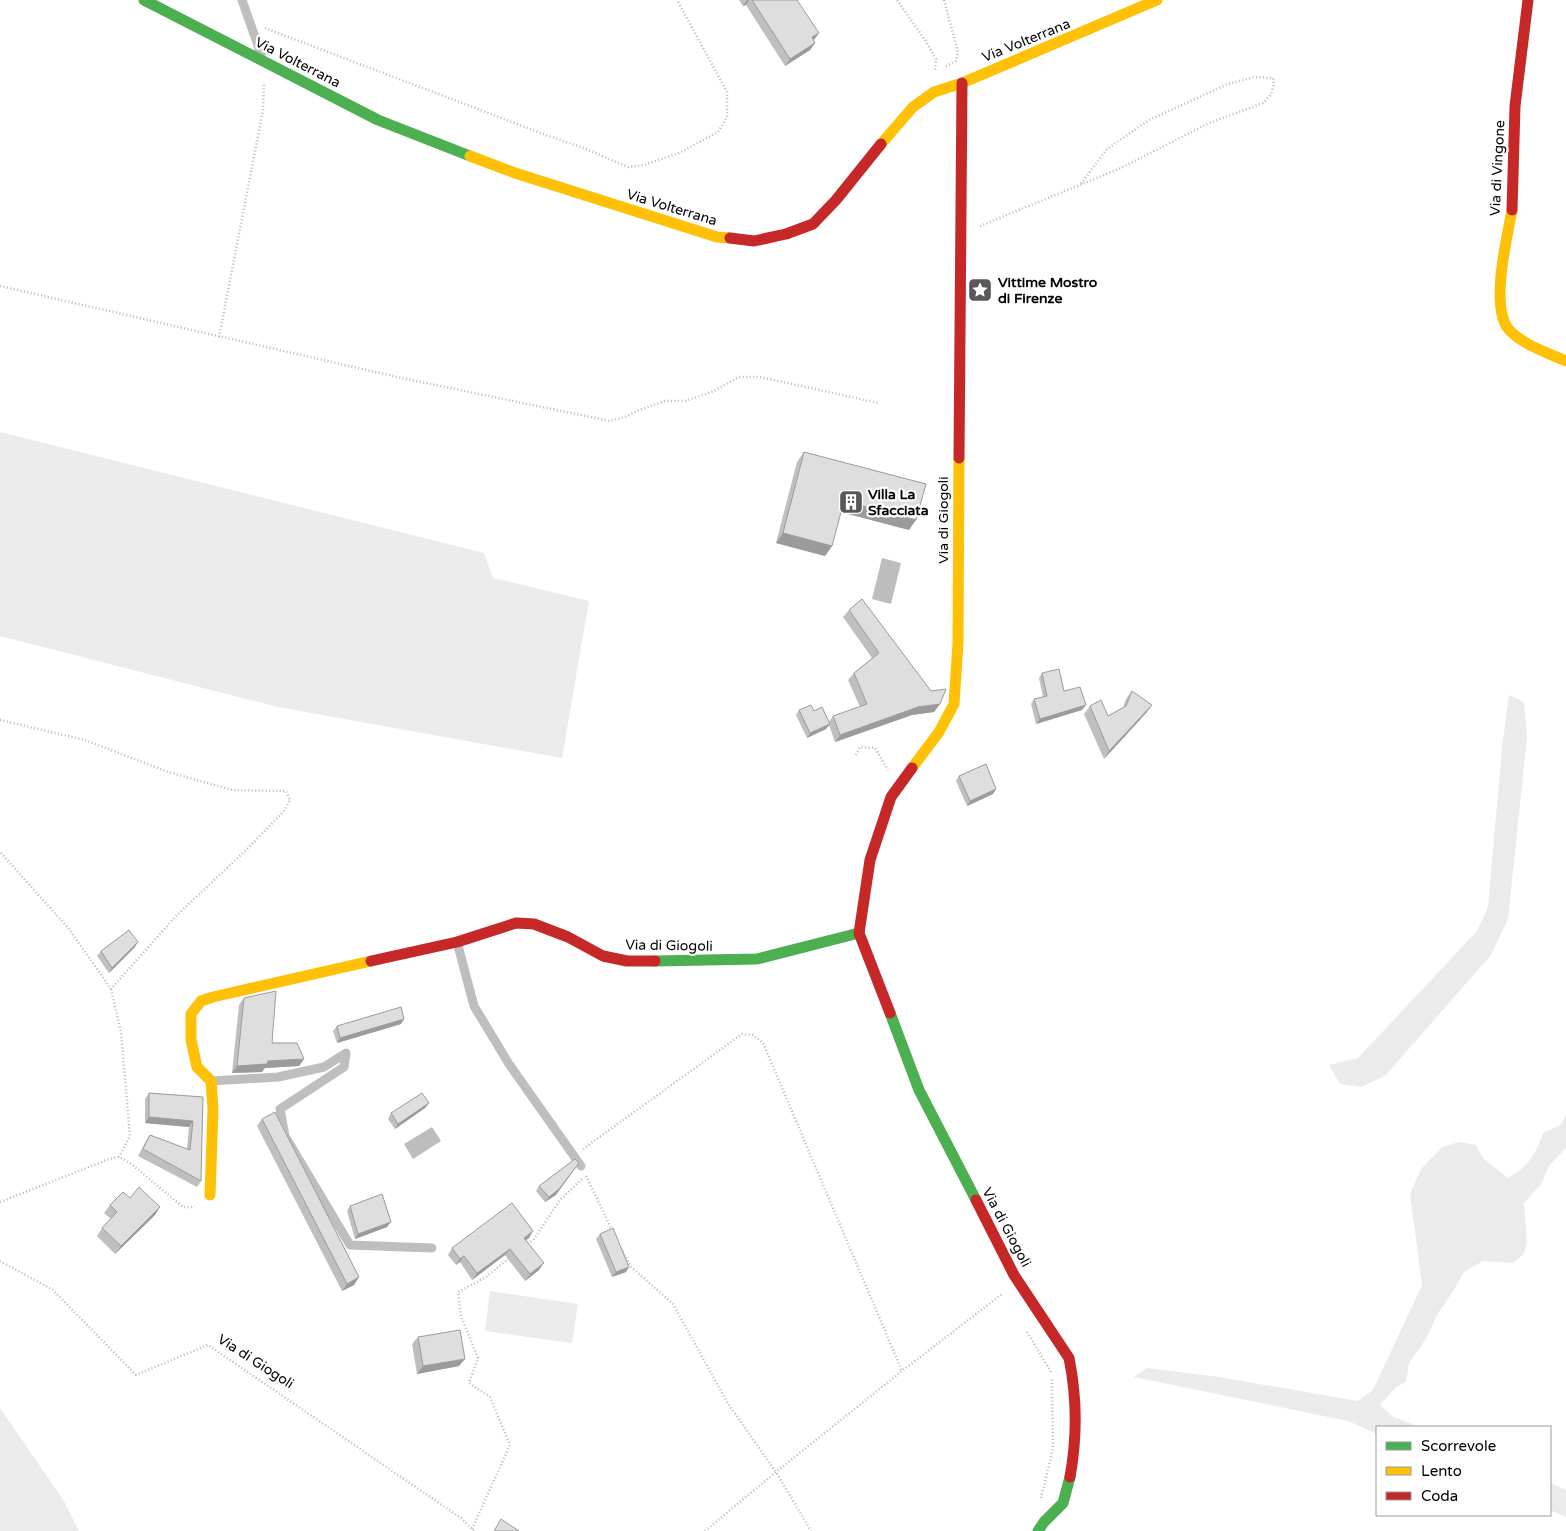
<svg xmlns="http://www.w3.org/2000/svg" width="1566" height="1531" font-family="'Varela Round',sans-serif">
<rect width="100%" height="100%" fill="#fff"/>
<path fill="#ebebeb" d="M 0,432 L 484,553 L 493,578 L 589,601 L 562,758 L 278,707 L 0,636 Z
M 1509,695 L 1524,702 L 1527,737 L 1508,919 L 1491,955 L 1385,1076 L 1361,1087 L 1340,1084 L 1329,1065 L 1358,1058 L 1477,931 L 1488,907 L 1502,748 Z
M 1566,1114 L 1566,1148 L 1549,1166 L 1541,1184 L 1524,1203 L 1527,1243 L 1524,1254 L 1513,1263 L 1483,1261 L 1464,1272 L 1452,1293 L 1438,1313 L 1426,1339 L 1409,1363 L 1406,1382 L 1396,1387 L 1380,1405 L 1392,1416 L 1419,1427 L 1377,1427 L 1377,1434 L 1348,1421 L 1134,1377 L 1147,1368 L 1219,1377 L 1358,1401 L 1373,1390 L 1422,1285 L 1410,1194 L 1421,1169 L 1442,1147 L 1459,1142 L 1476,1145 L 1483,1158 L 1508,1178 C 1528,1167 1536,1154 1543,1133 L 1561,1125 Z
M 490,1291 L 578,1304 L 572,1343 L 485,1331 Z
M 0,1408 L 64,1501 L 79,1531 L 0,1531 Z
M 1550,1483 L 1566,1490 L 1566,1517 L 1550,1510 Z"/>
<path fill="#bdbdbd" d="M 882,558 L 901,563 L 891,604 L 872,599 Z
M 432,1127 L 441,1141 L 413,1159 L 404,1144 Z"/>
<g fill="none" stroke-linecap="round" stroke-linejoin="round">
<path stroke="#b9b9b9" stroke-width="2.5" stroke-dasharray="1 2.5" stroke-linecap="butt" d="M 897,0 L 925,40 L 936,59 L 935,72
M 944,0 L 958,52 L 956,61 L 944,67
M 265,28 L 546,135 L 584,148 L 628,167 L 644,165 L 679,153 L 718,132 L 727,117 L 727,92 L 677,0
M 980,226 L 1121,168 L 1209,123 L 1263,103 L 1271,94 L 1274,84 L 1273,78 L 1254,77 L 1228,84 L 1149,120 L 1107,149 L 1080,185
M 0,286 L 397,377 L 610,421 L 625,417 L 639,410 L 665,401 L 685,401 L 714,391 L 739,377 L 760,377 L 878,403
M 219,337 L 263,110 L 264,82
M 0,720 L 85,740 L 168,772 L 232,790 L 286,791 L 290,800 L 284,811 L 246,850 L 176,916 L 111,989 L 69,929 L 0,852
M 856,755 L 860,747 L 875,748 L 888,770
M 111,989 L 121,1032 L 130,1136 L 119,1157
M 583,1149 L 742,1034 L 753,1035 L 763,1043 L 902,1371
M 586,1176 L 613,1232
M 0,1202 L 109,1159 L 119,1157 L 130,1163 L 183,1207 L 192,1207 L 195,1206
M 525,1246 L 534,1239 L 560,1200 L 583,1178
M 621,1248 L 630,1266 L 673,1304 L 727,1402 L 776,1472 L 811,1531
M 0,1261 L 53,1290 L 136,1375 L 208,1345 L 461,1518 L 474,1531
M 1027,1332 L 1051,1372
M 1041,1498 L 1053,1449 L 1052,1378
M 472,1529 L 510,1445 L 490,1397 L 469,1383 L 478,1358 L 461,1316 L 458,1292 L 486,1277 L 509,1258
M 705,1531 L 776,1472 L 902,1371 L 1002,1294"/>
<path stroke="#bebebe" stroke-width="9" d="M 242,0 L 261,54
M 457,942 L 474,1006 L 509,1064 L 581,1166
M 211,1081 L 278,1077 L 324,1067 L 346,1053 L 344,1067 L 280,1109 L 285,1136 L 350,1245 L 432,1248"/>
<path stroke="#4caf50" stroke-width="11" d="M 144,0 L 378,120 L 470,156
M 655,961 L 757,959 L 859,933
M 890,1013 L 919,1090 L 976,1200
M 1038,1531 L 1044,1522 L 1063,1503 L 1070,1477"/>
<path stroke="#ffc107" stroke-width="11" d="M 881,144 L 913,107 L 934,92 L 962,83 L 1157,0
M 470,156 L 515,173 L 717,237 L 730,238
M 1512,210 C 1507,238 1491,303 1507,327 C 1518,343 1548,353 1566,361
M 912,768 L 939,732 L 954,704 L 958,643 L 959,458
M 210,1195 L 213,1109 L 211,1081 L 197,1067 L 191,1040 L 191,1014 L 201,1001 L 213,997 L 371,961"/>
<path stroke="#c62828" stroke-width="11" d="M 1512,210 L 1515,106 L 1528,0
M 730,238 L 754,241 L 786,234 L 813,224 L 836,200 L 881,144
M 959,458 L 962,83
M 371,961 L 457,942 L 516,923 L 534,924 L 568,937 L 603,956 L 627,961 L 655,961
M 890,1013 L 859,933 L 870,860 L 891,797 L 912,768
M 976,1200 L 1014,1275 L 1069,1358 C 1077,1397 1077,1438 1070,1477"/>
</g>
<path fill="#bfbfbf" d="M 739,0 L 797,0 L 815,43 L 810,50 L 785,66 L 746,5 L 743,6 Z
M 804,452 L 909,530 L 841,512 L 832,546 L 825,556 L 776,543 L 797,462 Z
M 849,610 L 940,704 L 934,712 L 912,715 L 835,742 L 829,725 L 826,729 L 807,738 L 796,715 L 799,710 L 814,711 L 829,722 L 833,716 L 860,707 L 848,680 L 854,673 L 872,658 L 843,617 Z
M 1042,673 L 1064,691 L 1082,710 L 1036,724 L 1031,704 L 1034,699 L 1043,697 L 1039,678 Z
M 1132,691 L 1147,712 L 1104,759 L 1084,714 L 1090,706 L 1108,716 L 1123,708 L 1126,699 Z
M 959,776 L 996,789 L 993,794 L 967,806 L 956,781 Z
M 135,947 L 109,973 L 97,956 L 101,951 Z
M 244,998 L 272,1043 L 304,1059 L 299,1066 L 265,1068 L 262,1072 L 232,1073 L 239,1005 Z
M 401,1024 L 337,1043 L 333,1031 L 337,1026 Z
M 149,1093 L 203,1097 L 201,1181 L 197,1187 L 138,1156 L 146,1141 L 150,1135 L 187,1149 L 189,1127 L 145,1123 L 145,1099 Z
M 429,1103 L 425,1108 L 395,1129 L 388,1119 L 391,1113 Z
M 262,1119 L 359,1277 L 354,1285 L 342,1291 L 257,1126 Z
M 539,1186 L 556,1195 L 545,1202 L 536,1191 Z
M 130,1198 L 155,1215 L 115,1254 L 97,1236 L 102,1228 L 111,1219 L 104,1213 L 110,1205 Z
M 350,1206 L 387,1227 L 355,1239 L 347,1211 Z
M 600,1234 L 626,1272 L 612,1277 L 596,1239 Z
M 529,1238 L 526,1240 L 539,1270 L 525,1281 L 505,1255 L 472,1280 L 460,1262 L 456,1265 L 448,1255 L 452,1248 Z
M 418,1337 L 459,1366 L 417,1374 L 412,1344 Z"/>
<path fill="#9b9b9b" d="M 747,0 L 749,0 L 746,5 L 743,6 Z
M 819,33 L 814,40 L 807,44 L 812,37 Z
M 815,43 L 810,50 L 785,66 L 790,59 Z
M 844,501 L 916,520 L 909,530 L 837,511 Z
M 783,533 L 832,546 L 825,556 L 776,543 Z
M 940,704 L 934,712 L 912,715 L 835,742 L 840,735 L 918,707 Z
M 1086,705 L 1082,710 L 1036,724 L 1040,719 Z
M 1152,705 L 1147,712 L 1104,759 L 1109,751 Z
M 830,724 L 826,729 L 807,738 L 810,733 Z
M 996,789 L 993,794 L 967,806 L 970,801 Z
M 138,942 L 135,947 L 109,973 L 112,968 Z
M 404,1019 L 401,1024 L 337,1043 L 340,1038 Z
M 304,1059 L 299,1066 L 265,1068 L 262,1072 L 232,1073 L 237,1066 L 268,1061 Z
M 429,1103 L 425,1108 L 395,1129 L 398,1124 Z
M 149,1117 L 193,1121 L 189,1127 L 145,1123 Z
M 579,1163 L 556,1195 L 545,1202 L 549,1197 Z
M 160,1207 L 155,1215 L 115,1254 L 121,1246 Z
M 391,1222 L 387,1227 L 355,1239 L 358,1234 Z
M 533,1231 L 529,1238 L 519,1245 L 524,1238 Z
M 510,1249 L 505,1255 L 472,1280 L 477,1273 Z
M 464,1256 L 460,1262 L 456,1265 L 460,1259 Z
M 544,1263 L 539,1270 L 525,1281 L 530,1274 Z
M 629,1267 L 626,1272 L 612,1277 L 616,1272 Z
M 359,1277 L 354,1285 L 342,1291 L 347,1284 Z
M 465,1359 L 459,1366 L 417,1374 L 423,1366 Z"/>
<path fill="#dedede" stroke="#9b9b9b" d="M 752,0 L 797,0 L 819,33 L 812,37 L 815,43 L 790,59 Z
M 804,452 L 926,484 L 916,520 L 844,501 L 832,546 L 783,533 Z
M 862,599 L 931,691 L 946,689 L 940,704 L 918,707 L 840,735 L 833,716 L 867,704 L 854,673 L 879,653 L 849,610 Z
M 1059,669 L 1064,691 L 1080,687 L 1086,705 L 1040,719 L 1034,699 L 1047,696 L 1042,673 Z
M 1132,691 L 1152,705 L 1109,751 L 1090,706 L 1101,700 L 1108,716 L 1126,706 Z
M 811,705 L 814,711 L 822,707 L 830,724 L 810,733 L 799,710 Z
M 986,764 L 996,789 L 970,801 L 959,776 Z
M 129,930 L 138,942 L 112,968 L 101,951 Z
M 276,991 L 272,1043 L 297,1043 L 304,1059 L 268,1061 L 267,1064 L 237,1066 L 244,998 Z
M 401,1007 L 404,1019 L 340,1038 L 337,1026 Z
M 149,1093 L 203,1097 L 201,1181 L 143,1149 L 150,1135 L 190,1150 L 193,1121 L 149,1117 Z
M 422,1093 L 429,1103 L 398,1124 L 391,1113 Z
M 275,1112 L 359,1277 L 347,1284 L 262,1119 Z
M 575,1159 L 579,1163 L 559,1189 L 549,1197 L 539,1186 Z
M 139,1187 L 160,1207 L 121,1246 L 102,1228 L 117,1212 L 110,1205 L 123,1192 L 130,1198 Z
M 382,1194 L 391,1222 L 358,1234 L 350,1206 Z
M 512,1203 L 533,1231 L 524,1238 L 544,1263 L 530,1274 L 510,1249 L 477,1273 L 464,1256 L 460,1259 L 452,1248 Z
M 613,1228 L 629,1267 L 616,1272 L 600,1234 Z
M 460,1330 L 465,1359 L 423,1366 L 418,1337 Z
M 501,1519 L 519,1531 L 494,1531 Z"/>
<defs>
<symbol id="sight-square" viewBox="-11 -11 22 22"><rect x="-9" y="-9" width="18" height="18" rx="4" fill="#595959" stroke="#fff"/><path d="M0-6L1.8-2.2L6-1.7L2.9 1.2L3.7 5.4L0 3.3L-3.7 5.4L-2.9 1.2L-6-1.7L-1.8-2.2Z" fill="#fff"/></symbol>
<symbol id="building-square" viewBox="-11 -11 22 22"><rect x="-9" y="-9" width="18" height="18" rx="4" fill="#595959" stroke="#fff"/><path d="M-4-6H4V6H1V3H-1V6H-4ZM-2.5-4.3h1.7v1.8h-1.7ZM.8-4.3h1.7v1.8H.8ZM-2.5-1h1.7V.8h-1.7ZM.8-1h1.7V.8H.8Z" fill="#fff"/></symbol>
</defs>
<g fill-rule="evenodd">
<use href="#sight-square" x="966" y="276" width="28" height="28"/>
<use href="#building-square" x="837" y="488" width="28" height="28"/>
</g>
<g text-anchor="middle" stroke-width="4.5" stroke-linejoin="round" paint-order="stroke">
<g font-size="14" fill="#000" stroke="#fff">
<text transform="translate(1026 40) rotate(-22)" y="5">Via Volterrana</text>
<text transform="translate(298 62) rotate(27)" y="5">Via Volterrana</text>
<text transform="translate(1497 168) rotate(-87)" y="5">Via di Vingone</text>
<text transform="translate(672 207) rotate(17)" y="5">Via Volterrana</text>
<text transform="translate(943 520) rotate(-90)" y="5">Via di Giogoli</text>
<text transform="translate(669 945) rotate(1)" y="5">Via di Giogoli</text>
<text transform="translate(1007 1227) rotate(62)" y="5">Via di Giogoli</text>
<text transform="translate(256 1361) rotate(33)" y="5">Via di Giogoli</text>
</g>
<g font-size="14" font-weight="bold" fill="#000" stroke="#fff" text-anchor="start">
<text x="998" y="287">Vittime Mostro<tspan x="998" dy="16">di Firenze</tspan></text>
<text x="868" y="499">Villa La<tspan x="868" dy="16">Sfacciata</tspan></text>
</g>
</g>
<rect x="1376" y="1426" width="175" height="90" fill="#ffffff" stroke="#999999"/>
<rect x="1386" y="1442" width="25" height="8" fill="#4caf50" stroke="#999999"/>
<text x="1421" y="1451" font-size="15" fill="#000000">Scorrevole</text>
<rect x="1386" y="1467" width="25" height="8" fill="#ffc107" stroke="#999999"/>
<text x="1421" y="1476" font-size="15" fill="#000000">Lento</text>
<rect x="1386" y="1492" width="25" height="8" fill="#c62828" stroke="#999999"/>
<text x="1421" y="1501" font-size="15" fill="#000000">Coda</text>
</svg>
